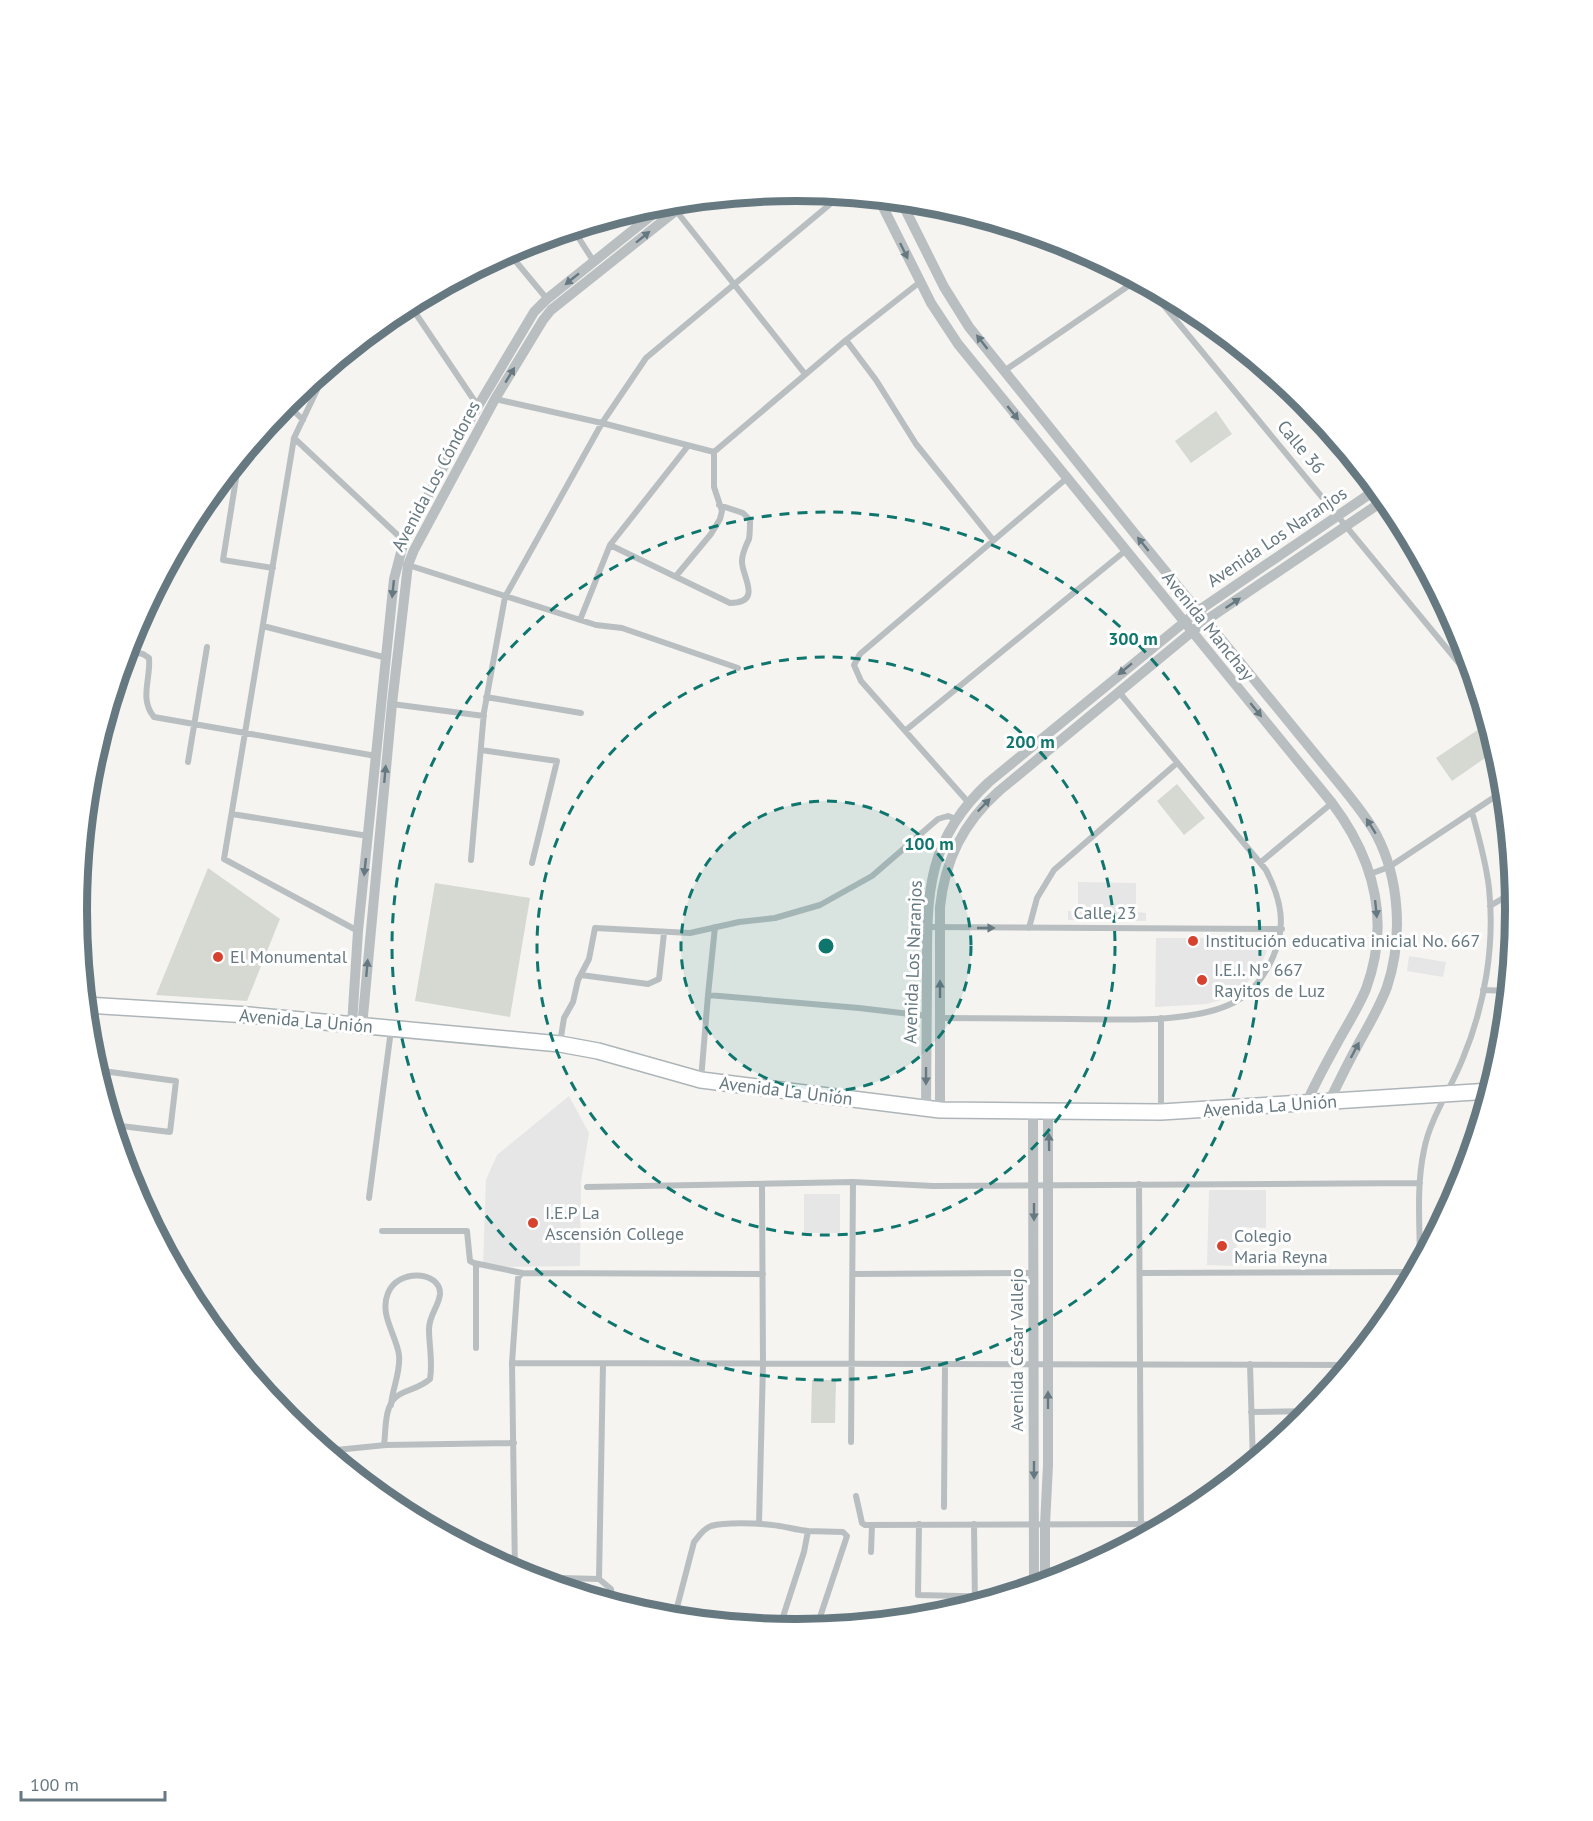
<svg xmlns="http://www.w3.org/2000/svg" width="1593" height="1821" font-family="'PT Sans',sans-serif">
<rect width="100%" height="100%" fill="#f5f4f1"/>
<path fill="#e5e6e5" d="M 1078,882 L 1136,883 L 1136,912 L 1146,913 L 1146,921 L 1068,920 L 1068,911 L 1078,911 Z
M 1156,938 L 1269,938 L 1266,953 L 1258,971 L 1241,989 L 1227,998 L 1207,1004 L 1155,1007 Z
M 1409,956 L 1446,962 L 1443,977 L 1407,971 Z
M 569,1096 L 589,1133 L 581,1181 L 580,1266 L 483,1267 L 486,1180 L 497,1155 Z
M 1209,1190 L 1266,1190 L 1266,1228 L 1237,1227 L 1236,1266 L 1207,1265 Z
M 804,1194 L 840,1194 L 840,1233 L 804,1233 Z"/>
<path fill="#d5d9d1" d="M 1216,411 L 1232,434 L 1191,463 L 1175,441 Z
M 1479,729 L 1495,751 L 1452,781 L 1436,758 Z
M 1177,784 L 1205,818 L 1184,835 L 1157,801 Z
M 208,868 L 280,919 L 247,1001 L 156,995 Z
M 435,883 L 530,898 L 510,1017 L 415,1001 Z
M 812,1380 L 836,1380 L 835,1423 L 811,1423 Z"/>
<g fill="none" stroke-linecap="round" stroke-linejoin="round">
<defs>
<path id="secondary" d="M 86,1005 L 249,1015 L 560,1044 L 598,1051 L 701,1080 L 940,1110 L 1161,1112 L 1491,1091"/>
</defs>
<use href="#secondary" stroke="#aeb5b8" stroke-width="18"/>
<path stroke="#b9bfc1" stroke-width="6" d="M 670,203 L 805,374
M 643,208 L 648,218
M 573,229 L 594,262
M 508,252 L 547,299
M 1147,285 L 1477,685
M 410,305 L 478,406
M 846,340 L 876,380 L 916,444 L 993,540
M 327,369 L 294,438 L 224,859 L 358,931
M 1004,371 L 1137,280
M 495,399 L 602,423 L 714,452
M 286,403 L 303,420
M 294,438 L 404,541
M 239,460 L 223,560 L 273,568
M 610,545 L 730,603 C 764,603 741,575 742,561 C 742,553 746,546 749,539 C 750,533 750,526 750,520 L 743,513 L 719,505
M 408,565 L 596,625 L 622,628 L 738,668
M 676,576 L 711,534 L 720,519 L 722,511 L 714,487 L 714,452 L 846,340 L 920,282
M 580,620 L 610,545 L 688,446
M 263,626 L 387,658
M 126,651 L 143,654 L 149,658 C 151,679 139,699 154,717 L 376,756
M 486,697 L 581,713
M 392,704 L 484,716
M 906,730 L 1125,551
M 481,750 L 557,761 L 532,863
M 188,762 L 207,647
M 968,802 L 861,681 L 854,665 L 860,654 L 1067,478
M 232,814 L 368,836
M 471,860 L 484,712 L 505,597 L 602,423 L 646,358 L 841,195
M 1261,862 L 1332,803
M 1370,874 L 1389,867 L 1505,790
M 1490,906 L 1515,891
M 927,927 L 1282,929
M 1029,928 L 1037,898 L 1054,870 L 1177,763
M 581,975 L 648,984 L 659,979 L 664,933
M 1483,990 L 1509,991
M 708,995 L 859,1008 L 927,1016
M 940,1018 C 984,1018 1028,1019 1073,1019 C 1120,1019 1193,1024 1235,1002 C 1253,992 1265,975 1273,957 C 1287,926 1281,899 1266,870 L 1119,692
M 1161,1018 L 1161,1111
M 560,1043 L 564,1018 L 573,1002 L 578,980 L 589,959 L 595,928 L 690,933 L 739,922 L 775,918 L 820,905 L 872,876 L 938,819 L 948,816 L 956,819
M 96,1070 L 176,1081 L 170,1132 L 113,1125
M 701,1080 L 708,995 L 715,927
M 1139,1184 L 1141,1539
M 587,1187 L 853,1182 L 933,1186 L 1420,1183
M 369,1198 L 391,1030
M 382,1231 L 467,1231 L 470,1261 L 474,1263 L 522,1273 L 763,1274
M 1420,1264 C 1420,1227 1416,1187 1424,1150 C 1430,1118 1451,1089 1463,1058 C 1485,1005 1495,945 1489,888 C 1486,862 1479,837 1472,812
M 1140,1273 L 1416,1272
M 853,1274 L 1034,1273
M 476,1348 L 476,1264
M 512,1363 L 1351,1365
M 1250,1364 L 1253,1463
M 1251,1412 L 1312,1411
M 851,1442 L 853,1182
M 384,1445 C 386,1431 384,1407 396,1397 C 404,1390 419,1389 430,1379 C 433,1362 429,1346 429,1329 C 429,1315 439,1306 440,1294 C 441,1271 398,1268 388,1293 C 379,1315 396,1334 399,1355 C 401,1372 392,1389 391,1405
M 326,1451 L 386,1445 L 514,1443
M 856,1496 L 862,1523 L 865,1525 L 1169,1524
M 1203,1504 C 1204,1497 1207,1495 1214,1495
M 944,1507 L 945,1364
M 759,1524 L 763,1364 L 762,1185
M 919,1524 L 918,1595 L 1003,1597
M 974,1524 L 975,1605
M 808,1531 L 843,1532 L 847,1536 L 816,1629
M 440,1532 L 440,1527
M 871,1552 L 872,1525
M 515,1573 L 512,1363 L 518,1278 L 522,1273
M 525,1577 L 599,1579 L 611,1589 L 612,1603
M 599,1579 L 603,1364
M 675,1615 L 694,1542 C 699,1536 703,1529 711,1526 C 725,1522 757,1523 772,1525 C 784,1526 796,1530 808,1531 L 804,1552 L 779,1629"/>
<path stroke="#b9bfc1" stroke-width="10" d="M 879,199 L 931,303 L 958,344 L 1332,803 C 1374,859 1391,921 1366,989 C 1359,1006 1349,1022 1340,1038 C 1328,1060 1316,1081 1306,1104
M 901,201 L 944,287 L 969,327 L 1139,539 L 1338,782 C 1352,799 1366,816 1376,834 C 1400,879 1403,939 1387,987 C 1380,1006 1370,1023 1360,1041 C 1349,1061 1339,1081 1329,1102
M 352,1025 L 358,931 L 394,579 L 404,541 L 455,445 L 534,312 L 547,299 L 667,203
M 362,1027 L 392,704 L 408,565 L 414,550 L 495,399 L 543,320 L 551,310 L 688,201
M 926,1108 C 926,1066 927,1023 927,980 C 927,898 924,842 989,782 L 1198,611 L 1377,489
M 940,1110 L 940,907 C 945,860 963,823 999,791 L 1205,621 L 1386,499
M 1033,1112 L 1034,1587
M 1045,1584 L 1045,1525 L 1048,1465 L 1048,1112"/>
<use href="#secondary" stroke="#fff" stroke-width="15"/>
</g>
<defs><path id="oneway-solid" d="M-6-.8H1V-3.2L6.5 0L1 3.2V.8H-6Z" transform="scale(1.5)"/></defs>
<g fill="#667880">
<use href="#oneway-solid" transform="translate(643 237) rotate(-39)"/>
<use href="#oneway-solid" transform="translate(904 251) rotate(64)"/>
<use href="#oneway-solid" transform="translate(572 279) rotate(141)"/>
<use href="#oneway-solid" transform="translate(982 342) rotate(-128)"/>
<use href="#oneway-solid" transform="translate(510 375) rotate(-59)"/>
<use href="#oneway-solid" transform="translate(1013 413) rotate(51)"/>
<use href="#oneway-solid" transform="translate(1143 544) rotate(-129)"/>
<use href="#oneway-solid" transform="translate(393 589) rotate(96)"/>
<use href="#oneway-solid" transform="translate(1233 603) rotate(-34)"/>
<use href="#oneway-solid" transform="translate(1125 669) rotate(141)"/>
<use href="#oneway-solid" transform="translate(1256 710) rotate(51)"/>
<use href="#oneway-solid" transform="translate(385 774) rotate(-85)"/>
<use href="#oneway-solid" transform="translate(984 805) rotate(-46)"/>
<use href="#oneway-solid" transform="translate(1371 826) rotate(-122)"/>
<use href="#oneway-solid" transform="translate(365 867) rotate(96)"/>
<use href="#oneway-solid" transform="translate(1376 909) rotate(84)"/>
<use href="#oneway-solid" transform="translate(986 928)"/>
<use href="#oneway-solid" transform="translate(367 968) rotate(-85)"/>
<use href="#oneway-solid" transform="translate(940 989) rotate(-90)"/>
<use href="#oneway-solid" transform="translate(1355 1050) rotate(-62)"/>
<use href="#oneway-solid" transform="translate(926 1076) rotate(90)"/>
<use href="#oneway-solid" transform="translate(1049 1142) rotate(-91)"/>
<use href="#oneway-solid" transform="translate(1034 1212) rotate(90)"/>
<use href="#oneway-solid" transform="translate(1048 1400) rotate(-90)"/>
<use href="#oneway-solid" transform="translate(1034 1470) rotate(90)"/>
</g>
<circle cx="826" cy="946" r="145" fill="#0f766e" fill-opacity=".12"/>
<g fill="none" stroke="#0f766e" stroke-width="3" stroke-dasharray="10 8">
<circle cx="826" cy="946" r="145"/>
<circle cx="826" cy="946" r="289"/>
<circle cx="826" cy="946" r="434"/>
</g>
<g fill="#d7422f" stroke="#fff" stroke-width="2">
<circle cx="1193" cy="941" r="6"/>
<circle cx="218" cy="957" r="6"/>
<circle cx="1202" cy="980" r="6"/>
<circle cx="533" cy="1223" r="6"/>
<circle cx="1222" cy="1246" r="6"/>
</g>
<g text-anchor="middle" stroke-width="6" stroke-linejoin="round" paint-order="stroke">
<g font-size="18" fill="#667880" stroke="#fff">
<text transform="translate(1301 447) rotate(50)" y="6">Calle 36</text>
<text transform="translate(436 476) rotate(-62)" y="6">Avenida Los Cóndores</text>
<text transform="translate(1277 537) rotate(-34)" y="6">Avenida Los Naranjos</text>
<text transform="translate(1208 626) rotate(51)" y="6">Avenida Manchay</text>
<text x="1105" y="919">Calle 23</text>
<text transform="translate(913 962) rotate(-88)" y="6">Avenida Los Naranjos</text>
<text transform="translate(306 1021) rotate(5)" y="6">Avenida La Unión</text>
<text transform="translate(786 1091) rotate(7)" y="6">Avenida La Unión</text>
<text transform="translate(1270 1106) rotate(-4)" y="6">Avenida La Unión</text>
<text transform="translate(1017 1350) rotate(-90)" y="6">Avenida César Vallejo</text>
</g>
<g font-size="18" fill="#667880" stroke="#fff" text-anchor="start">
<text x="1205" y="947">Institución educativa inicial No. 667</text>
<text x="230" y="963">El Monumental</text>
<text x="1214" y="976">I.E.I. N° 667<tspan x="1214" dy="21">Rayitos de Luz</tspan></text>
<text x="545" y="1219">I.E.P La<tspan x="545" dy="21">Ascensión College</tspan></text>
<text x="1234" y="1242">Colegio<tspan x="1234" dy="21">Maria Reyna</tspan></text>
</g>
</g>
<path d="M0 0H1593V1821H0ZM87 910a709 709 0 1 1 1418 0a709 709 0 1 1-1418 0Z" fill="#fff" fill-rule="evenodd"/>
<path fill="none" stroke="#667880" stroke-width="8" d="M87 910a709 709 0 1 1 1418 0a709 709 0 1 1-1418 0Z"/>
<circle cx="826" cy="946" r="9" fill="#0f766e" stroke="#fff" stroke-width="3"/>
<g font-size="18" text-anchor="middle" font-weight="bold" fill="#0f766e" stroke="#fff" stroke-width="6" stroke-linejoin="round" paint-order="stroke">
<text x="1133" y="645">300 m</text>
<text x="1030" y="748">200 m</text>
<text x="929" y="850">100 m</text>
</g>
<path d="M21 1791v9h144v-9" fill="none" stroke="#667880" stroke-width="3"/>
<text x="30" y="1791" font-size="18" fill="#667880" stroke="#ffffff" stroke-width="4.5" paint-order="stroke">100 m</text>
</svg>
